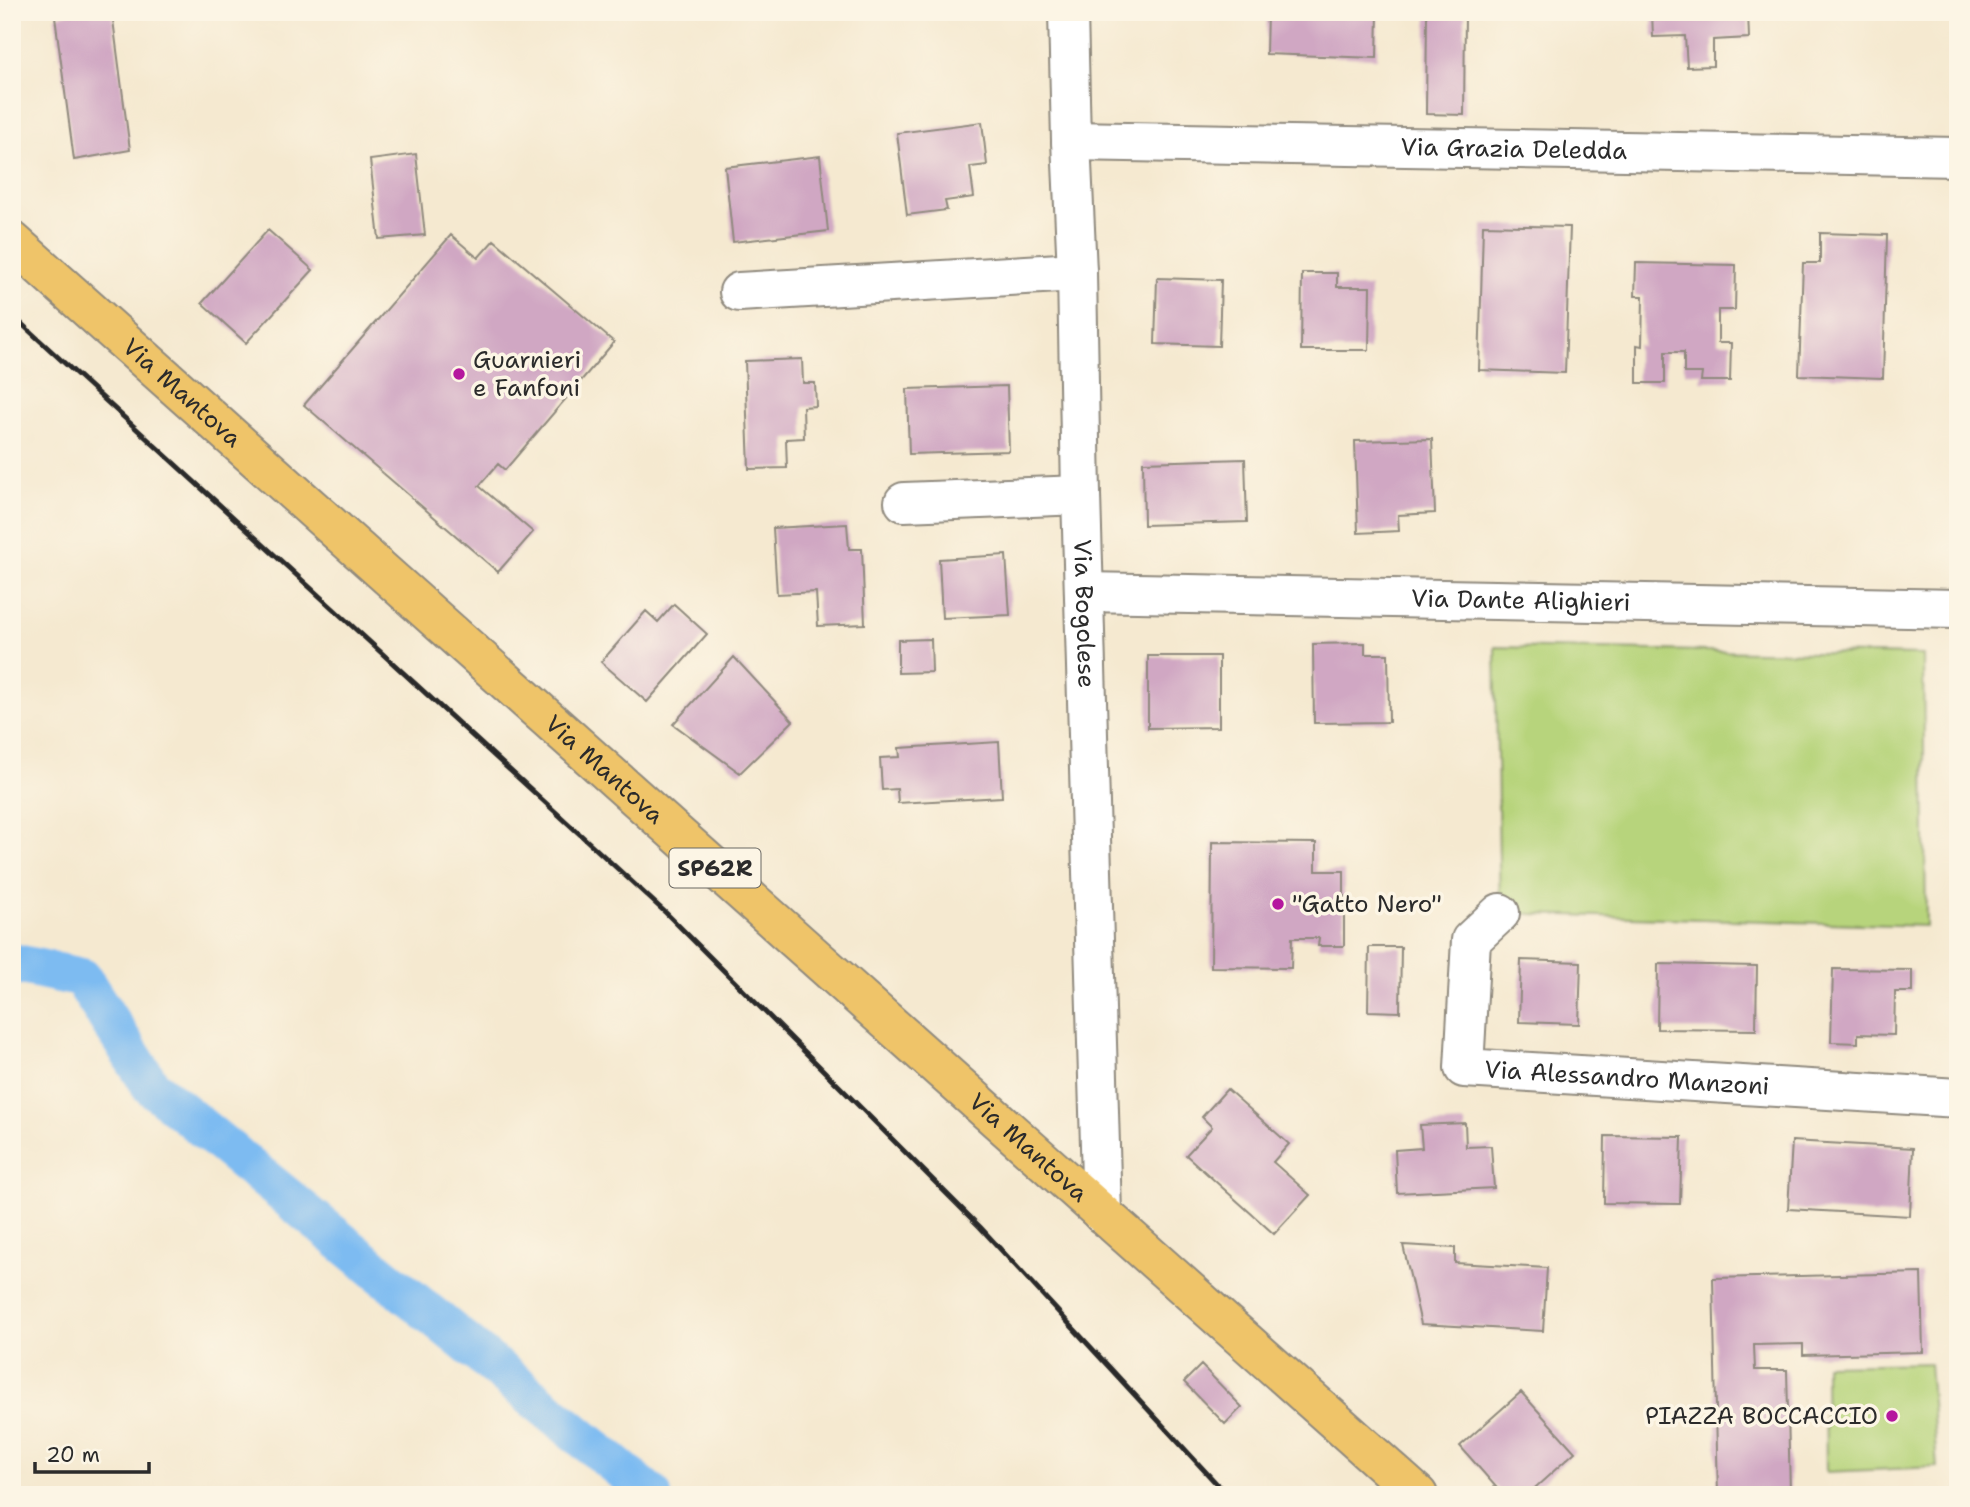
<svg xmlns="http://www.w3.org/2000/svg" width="1970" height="1507" font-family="'Shantell Sans',sans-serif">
<rect width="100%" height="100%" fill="#fcf5e5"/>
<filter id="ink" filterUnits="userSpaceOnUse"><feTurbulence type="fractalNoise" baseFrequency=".0143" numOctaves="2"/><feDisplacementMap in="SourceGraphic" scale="14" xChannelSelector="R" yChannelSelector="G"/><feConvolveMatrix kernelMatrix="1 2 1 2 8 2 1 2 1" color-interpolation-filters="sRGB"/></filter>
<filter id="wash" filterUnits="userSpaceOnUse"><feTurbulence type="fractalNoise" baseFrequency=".00686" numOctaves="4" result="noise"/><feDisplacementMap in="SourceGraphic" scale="28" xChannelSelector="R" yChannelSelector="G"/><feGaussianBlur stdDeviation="1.57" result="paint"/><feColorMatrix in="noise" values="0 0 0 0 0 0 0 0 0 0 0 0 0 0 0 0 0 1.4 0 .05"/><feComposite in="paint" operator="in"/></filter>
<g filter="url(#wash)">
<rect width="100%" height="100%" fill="#f5e9d0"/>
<path fill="#b7d47b" stroke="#718053" stroke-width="2" d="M 1495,647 L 1923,655 L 1926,926 L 1500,913 Z
M 1929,1363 L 1937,1467 L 1826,1472 L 1825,1365 Z"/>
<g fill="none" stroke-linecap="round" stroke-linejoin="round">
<path stroke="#7dbbf1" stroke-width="40" d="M 12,963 L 82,978 L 151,1086 L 652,1495"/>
</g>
<g id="blocks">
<path fill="#d0a7c3" d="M 72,12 L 112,12 L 130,150 L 74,160 L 55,17 Z
M 1267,12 L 1378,12 L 1377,58 L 1266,54 Z
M 1652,12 L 1748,12 L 1749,38 L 1713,40 L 1713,66 L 1687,67 L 1685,36 L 1653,37 Z
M 1427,13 L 1465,13 L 1464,115 L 1426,114 Z
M 982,122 L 987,165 L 970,167 L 974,197 L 945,201 L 947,210 L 907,215 L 897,133 Z
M 416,154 L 425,235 L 379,239 L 370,160 Z
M 820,156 L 828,231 L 733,242 L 725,167 Z
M 1483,225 L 1570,227 L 1565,373 L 1479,370 Z
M 268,230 L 313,270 L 246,343 L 202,303 Z
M 1820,233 L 1887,235 L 1883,378 L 1799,375 L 1803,263 L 1820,263 Z
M 451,235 L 478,258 L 494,240 L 614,342 L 505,470 L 498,464 L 479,486 L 533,532 L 498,572 L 304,405 Z
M 1636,263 L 1736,265 L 1735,310 L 1718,310 L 1718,343 L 1731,343 L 1730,381 L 1701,381 L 1702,373 L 1684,373 L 1684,352 L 1665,352 L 1665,383 L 1637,383 L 1637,345 L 1642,346 L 1643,296 L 1635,296 Z
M 1302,273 L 1337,273 L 1337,287 L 1370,287 L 1369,350 L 1301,350 Z
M 1157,278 L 1221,280 L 1219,346 L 1155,344 Z
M 802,359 L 803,383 L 815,383 L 816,406 L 803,407 L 804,438 L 786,439 L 787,468 L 749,469 L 745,361 Z
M 1007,386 L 1009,451 L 909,454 L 907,389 Z
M 1432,439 L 1435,513 L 1398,515 L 1399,531 L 1358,533 L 1355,441 Z
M 1245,459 L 1247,522 L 1144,525 L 1143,462 Z
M 847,524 L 849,549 L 862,549 L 865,624 L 818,626 L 816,592 L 777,594 L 773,528 Z
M 1006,555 L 1010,615 L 942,618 L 939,559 Z
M 674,604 L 707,634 L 647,702 L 601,662 L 646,611 L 658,622 Z
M 931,639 L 932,672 L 898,673 L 898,640 Z
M 1365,643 L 1365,654 L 1388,654 L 1389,722 L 1314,723 L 1313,644 Z
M 1148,656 L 1219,656 L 1219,727 L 1148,728 Z
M 734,657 L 793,721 L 740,773 L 673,724 Z
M 999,742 L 1002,797 L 898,803 L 897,789 L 882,790 L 880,758 L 900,757 L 899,748 Z
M 1212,842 L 1316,843 L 1316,871 L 1344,871 L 1344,946 L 1318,946 L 1319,938 L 1292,938 L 1291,968 L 1211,967 Z
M 1369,947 L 1401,947 L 1400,1012 L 1368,1011 Z
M 1521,960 L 1581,962 L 1579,1024 L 1519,1022 Z
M 1658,964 L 1757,966 L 1756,1030 L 1657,1029 Z
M 1833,969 L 1912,970 L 1912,992 L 1895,992 L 1894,1035 L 1858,1034 L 1858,1043 L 1831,1042 Z
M 1227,1089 L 1289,1144 L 1273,1162 L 1310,1195 L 1274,1234 L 1186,1155 L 1212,1127 L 1202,1117 Z
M 1465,1123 L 1466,1147 L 1491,1146 L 1494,1188 L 1397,1193 L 1395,1150 L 1422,1148 L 1420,1125 Z
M 1605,1136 L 1682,1137 L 1680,1204 L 1604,1203 Z
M 1792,1141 L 1913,1148 L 1910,1216 L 1788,1209 Z
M 1403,1245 L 1455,1248 L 1455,1263 L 1547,1268 L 1543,1331 L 1421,1324 Z
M 1921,1273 L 1923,1352 L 1803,1355 L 1803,1344 L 1754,1345 L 1755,1370 L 1787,1370 L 1790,1493 L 1718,1495 L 1713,1278 Z
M 1201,1365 L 1242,1407 L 1225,1424 L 1184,1382 Z
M 1521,1392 L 1575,1452 L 1527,1495 L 1503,1495 L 1460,1446 Z"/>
</g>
</g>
<g filter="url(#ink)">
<use href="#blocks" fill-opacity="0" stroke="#908a7e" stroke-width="2"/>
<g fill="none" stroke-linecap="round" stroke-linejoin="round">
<defs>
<g id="minor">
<path id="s1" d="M 1068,12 L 1071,141 L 1077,272 L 1081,495 L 1102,1214"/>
<path id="s2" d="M 1071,141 L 1958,157"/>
<path d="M 739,292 L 1077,272"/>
<path d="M 904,502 L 1081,495"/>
<path id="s3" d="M 1085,592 L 1958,609"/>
<path id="s4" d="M 1500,913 L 1471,940 L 1464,1068 L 1958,1098"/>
</g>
<g id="major">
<path id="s5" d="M 12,241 L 1418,1495"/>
</g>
</defs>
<use href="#minor" stroke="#908a7e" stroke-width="42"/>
<use href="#major" stroke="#908a7e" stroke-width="42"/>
<use href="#minor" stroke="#fff" stroke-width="38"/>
<use href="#major" stroke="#efc469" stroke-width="38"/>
<path stroke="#2b2b2b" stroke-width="5" d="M 12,315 L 666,913 L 980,1227 L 1227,1495"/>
</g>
</g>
<g fill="#b5179e" stroke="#fcf5e5" stroke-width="2.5">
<circle cx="459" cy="374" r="7"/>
<circle cx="1278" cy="904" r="7"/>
<circle cx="1892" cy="1416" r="7"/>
</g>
<g text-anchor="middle" stroke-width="7" stroke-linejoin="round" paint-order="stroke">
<rect fill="#fcf5e5" stroke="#6a6863" stroke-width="2" x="669.5" y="848.5" width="91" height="39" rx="5"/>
<g font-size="23" font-weight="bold" fill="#2b2b2b">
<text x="715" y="876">SP62R</text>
</g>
<g font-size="24" fill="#2b2b2b" stroke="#fcf5e5">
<text dy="8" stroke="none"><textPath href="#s2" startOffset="443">Via Grazia Deledda</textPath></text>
<text dy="8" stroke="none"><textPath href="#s5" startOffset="228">Via Mantova</textPath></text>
<text dy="8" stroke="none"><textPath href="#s3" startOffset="436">Via Dante Alighieri</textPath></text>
<text dy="8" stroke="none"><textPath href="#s1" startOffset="602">Via Bogolese</textPath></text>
<text dy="8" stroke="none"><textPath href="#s5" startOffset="794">Via Mantova</textPath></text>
<text dy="8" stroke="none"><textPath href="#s4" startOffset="331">Via Alessandro Manzoni</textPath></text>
<text dy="8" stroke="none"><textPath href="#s5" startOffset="1362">Via Mantova</textPath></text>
</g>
<g font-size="24" fill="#2b2b2b" stroke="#fcf5e5" text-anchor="start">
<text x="473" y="368">Guarnieri<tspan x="473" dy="28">e Fanfoni</tspan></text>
<text x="1292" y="912">"Gatto Nero"</text>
<text x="1878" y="1424" text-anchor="end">PIAZZA BOCCACCIO</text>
</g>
</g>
<rect width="1970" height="1507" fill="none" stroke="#fcf5e5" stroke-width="42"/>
<path d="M35 1462v10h114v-10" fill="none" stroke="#2b2b2b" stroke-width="3.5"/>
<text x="46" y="1462" font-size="21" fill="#2b2b2b" stroke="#fcf5e5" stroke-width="5" paint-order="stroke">20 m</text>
</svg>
